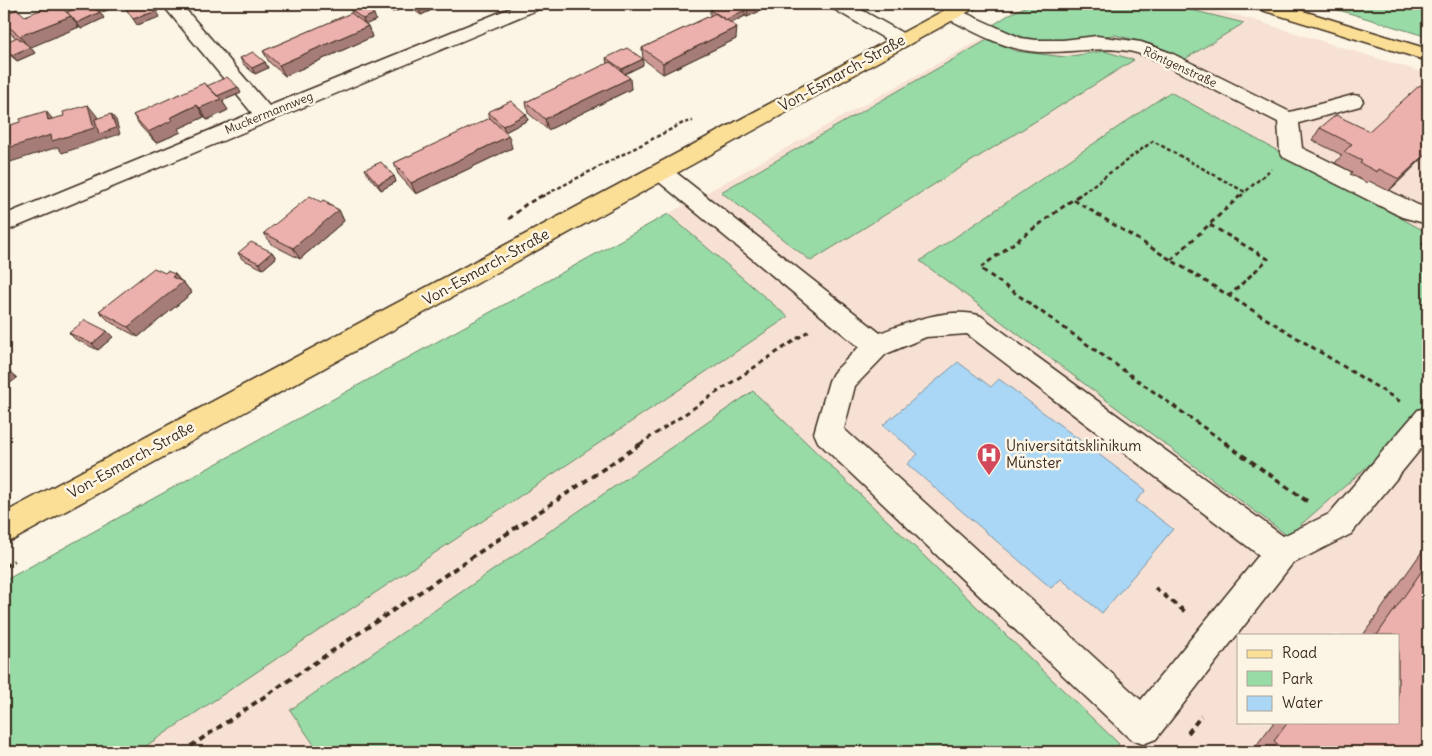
<svg xmlns="http://www.w3.org/2000/svg" width="1432" height="756" font-family="Delius,sans-serif">
<rect width="100%" height="100%" fill="#fcf5e5"/>
<filter id="ink" filterUnits="userSpaceOnUse"><feTurbulence type="fractalNoise" baseFrequency=".02" numOctaves="2"/><feDisplacementMap in="SourceGraphic" scale="10" xChannelSelector="R" yChannelSelector="G"/><feConvolveMatrix kernelMatrix="1 2 1 2 8 2 1 2 1" color-interpolation-filters="sRGB"/></filter>
<g filter="url(#ink)">
<path fill="#f7e1d4" fill-rule="evenodd" d="M 1044,4 L 1184,4 L 1244,17 L 1428,74 L 1428,752 L 137,752 L 788,317 L 668,214 ZM 1238,635 L 1398,635 L 1398,722 L 1238,722 Z"/>
<path fill="#98dba7" stroke="#6a8262" d="M 1031,4 L 1167,4 L 1244,23 L 1185,59 L 1155,45 L 1115,35 L 1056,40 L 1028,39 L 993,25 L 1010,14 Z
M 1319,4 L 1428,4 L 1428,37 Z
M 989,39 L 1015,51 L 1065,57 L 1104,51 L 1134,60 L 811,261 L 721,192 Z
M 1170,92 L 1428,233 L 1428,413 L 1288,536 L 920,261 Z
M 668,214 L 788,317 L 137,752 L 4,752 L 4,581 Z
M 753,391 L 1119,744 L 1113,752 L 319,752 L 290,710 Z"/>
<path fill="#aad7f6" stroke="#7e92a0" d="M 958,362 L 991,387 L 999,379 L 1146,490 L 1136,501 L 1173,529 L 1102,613 L 1061,579 L 1051,588 L 907,464 L 918,454 L 883,425 Z"/>
<g fill="none" stroke-linecap="round" stroke-linejoin="round">
<defs>
<path id="minor" d="M 162,4 L 181,4 L 269,106 L 520,4 L 544,4 L 541,8 L 4,232 L 4,215 L 252,113 Z
M 829,4 L 851,4 L 908,36 L 911,40 L 908,44 L 901,46 L 894,44 L 832,8 Z
M 952,7 L 1021,38 L 1036,40 L 1063,40 L 1097,36 L 1141,42 L 1171,53 L 1290,112 L 1353,95 L 1360,96 L 1363,101 L 1360,106 L 1299,123 L 1302,148 L 1418,205 L 1428,208 L 1428,224 L 1402,217 L 1283,157 L 1280,152 L 1278,122 C 1248,107 1218,92 1189,77 C 1170,68 1150,55 1129,51 C 1098,46 1069,53 1038,52 C 1005,50 974,32 945,17 L 943,13 L 945,9 Z
M 661,164 L 669,167 L 880,333 C 909,322 951,306 981,316 L 1283,536 L 1329,514 L 1418,410 L 1428,407 L 1428,440 L 1351,534 L 1292,564 L 1156,739 L 1143,744 L 1130,739 L 818,442 L 814,433 L 829,381 L 833,373 L 859,347 L 653,177 L 650,172 L 653,167 ZM 967,334 L 1259,555 L 1141,700 L 844,429 L 855,386 L 886,354 L 926,337 Z"/>
<path id="major" d="M 956,4 L 978,4 L 975,8 L 15,539 L 4,543 L 4,513 Z
M 1252,4 L 1280,4 L 1428,49 L 1428,61 L 1255,8 Z"/>
</defs>
<use href="#minor" stroke="#3b2a1e" stroke-width="3"/>
<use href="#major" stroke="#3b2a1e" stroke-width="3"/>
<path stroke="#3b2a1e" stroke-width="2.5" stroke-dasharray="4 2.5" stroke-linecap="butt" d="M 1001,9 L 1011,4
M 541,197 L 683,123 L 693,121
M 1077,197 L 1153,141 L 1245,192 L 1271,169
M 1240,197 L 1245,192"/>
<path stroke="#3b2a1e" stroke-width="3" stroke-dasharray="5 4" stroke-linecap="butt" d="M 1079,195 L 980,268 L 1227,444
M 1074,200 L 1401,402
M 509,219 L 525,205 L 543,195
M 1210,225 L 1268,259 L 1229,296
M 1422,243 L 1428,247
M 1171,260 L 1241,195
M 640,444 L 810,330"/>
<path stroke="#3b2a1e" stroke-width="4" stroke-dasharray="6 4.5" stroke-linecap="butt" d="M 1225,443 L 1308,502
M 4,567 L 14,561
M 1155,588 L 1188,614
M 1188,733 L 1201,716
M 182,752 L 642,443"/>
<use href="#minor" fill="#fcf5e5" fill-rule="evenodd"/>
<use href="#major" fill="#fbdf96" fill-rule="evenodd"/>
</g>
<path fill="#cb9894" stroke="#3b2a1e" d="M 83,4 L 121,4 L 100,13 L 104,18 L 81,29 L 79,27 L 30,47 L 35,53 L 17,61 L 4,50 L 4,43 L 16,38 L 4,27 L 4,15 L 25,16 L 67,12 L 84,5 Z
M 381,4 L 402,4 L 404,8 L 393,12 Z
M 405,4 L 445,4 L 421,15 Z
M 723,4 L 775,4 L 747,17 L 745,16 L 730,23 L 736,39 L 663,74 L 643,59 L 642,48 L 710,16 L 710,10 Z
M 350,9 L 376,20 L 366,24 L 368,26 L 372,37 L 285,76 L 269,62 L 263,51 L 352,13 Z
M 240,58 L 265,62 L 268,68 L 255,74 L 243,64 Z
M 606,58 L 643,65 L 625,74 L 631,89 L 548,130 L 528,113 L 526,102 L 607,64 Z
M 207,86 L 241,93 L 222,101 L 228,110 L 207,120 L 204,117 L 178,129 L 181,132 L 156,143 L 141,127 L 133,115 Z
M 1428,89 L 1428,153 L 1389,191 L 1369,181 L 1367,183 L 1350,174 L 1352,172 L 1335,163 L 1342,155 L 1312,140 L 1320,128 L 1369,131 Z
M 488,112 L 526,114 L 528,120 L 505,132 L 498,126 L 512,148 L 416,194 L 398,174 L 394,163 L 490,119 Z
M 365,169 L 394,176 L 396,182 L 381,190 L 368,175 Z
M 331,206 L 339,210 L 344,221 L 300,259 L 271,244 L 264,233 Z
M 272,252 L 276,258 L 263,269 L 242,259 L 238,253 Z
M 165,273 L 175,274 L 180,280 L 183,282 L 192,293 L 138,337 L 110,322 L 99,311 Z
M 107,331 L 113,337 L 98,350 L 75,339 L 69,333 Z
M 1428,543 L 1428,752 L 1261,752 L 1255,747 L 1274,722 L 1398,722 L 1398,635 L 1363,635 Z"/>
<path fill="#a57c78" stroke="#3b2a1e" d="M 91,4 L 121,4 L 100,13 L 104,18 L 81,29 L 77,23 L 98,13 Z
M 397,4 L 402,4 L 404,8 L 393,12 L 391,7 Z
M 417,4 L 445,4 L 421,15 Z
M 752,4 L 775,4 L 747,17 L 748,6 Z
M 745,10 L 745,16 L 725,26 L 725,20 Z
M 157,11 L 160,17 L 137,25 L 133,19 Z
M 374,14 L 376,20 L 365,25 L 363,19 Z
M 71,16 L 79,27 L 29,48 L 20,36 Z
M 368,26 L 372,37 L 285,76 L 279,65 Z
M 737,27 L 736,39 L 663,74 L 663,63 Z
M 30,47 L 35,53 L 17,61 L 12,55 Z
M 643,59 L 643,65 L 622,75 L 622,69 Z
M 265,62 L 268,68 L 255,74 L 252,68 Z
M 630,78 L 631,89 L 548,130 L 545,119 Z
M 238,87 L 241,93 L 222,101 L 228,110 L 207,120 L 200,108 L 216,96 Z
M 88,105 L 97,116 L 101,133 L 111,114 L 116,120 L 120,134 L 62,153 L 58,147 L 4,164 L 4,149 Z
M 197,105 L 204,117 L 178,129 L 181,132 L 156,143 L 148,132 L 170,118 Z
M 46,111 L 55,122 L 48,120 Z
M 526,114 L 528,120 L 505,132 L 503,126 Z
M 509,136 L 512,148 L 416,194 L 411,183 Z
M 1428,152 L 1428,153 L 1389,191 L 1399,179 Z
M 394,176 L 396,182 L 381,190 L 378,184 Z
M 329,203 L 335,213 L 339,210 L 344,221 L 300,259 L 293,248 L 327,204 Z
M 272,252 L 276,258 L 263,269 L 259,263 Z
M 175,274 L 182,283 L 183,282 L 192,293 L 138,337 L 128,327 Z
M 107,331 L 113,337 L 98,350 L 92,344 Z
M 4,365 L 9,369 L 8,370 L 17,378 L 4,388 Z"/>
<path fill="#ecb1ac" stroke="#3b2a1e" d="M 55,4 L 57,4 L 71,16 L 20,36 L 4,23 L 4,15 L 17,9 L 25,16 Z
M 87,4 L 100,12 L 77,23 L 71,16 L 67,12 Z
M 142,4 L 152,4 L 157,11 L 133,19 L 126,9 Z
M 361,4 L 374,14 L 363,19 L 350,9 Z
M 387,4 L 397,4 L 391,7 Z
M 723,4 L 735,4 L 745,10 L 725,20 L 710,10 Z
M 744,4 L 752,4 L 748,6 Z
M 351,13 L 368,26 L 279,65 L 263,51 Z
M 716,13 L 737,27 L 663,63 L 642,48 Z
M 17,37 L 30,47 L 12,55 L 4,48 L 4,43 Z
M 627,48 L 643,59 L 622,69 L 606,58 Z
M 253,52 L 265,62 L 252,68 L 240,58 Z
M 610,62 L 630,78 L 545,119 L 526,102 Z
M 227,77 L 238,87 L 217,96 L 207,86 Z
M 204,83 L 221,99 L 200,108 L 197,105 L 184,111 L 170,118 L 173,120 L 148,132 L 133,115 Z
M 1420,85 L 1428,89 L 1428,152 L 1399,179 L 1379,169 L 1377,172 L 1360,163 L 1362,161 L 1344,152 L 1352,144 L 1320,128 L 1336,115 L 1369,131 Z
M 511,101 L 526,114 L 503,126 L 488,112 Z
M 88,105 L 94,128 L 52,141 L 51,135 L 4,149 L 4,127 L 20,122 L 20,119 L 46,111 L 48,120 L 64,116 L 63,112 Z
M 111,114 L 116,128 L 99,134 L 95,119 Z
M 490,118 L 509,136 L 411,183 L 394,163 Z
M 381,162 L 394,176 L 378,184 L 365,169 Z
M 310,196 L 321,202 L 323,200 L 329,203 L 327,204 L 339,210 L 293,248 L 264,233 Z
M 251,242 L 272,252 L 259,263 L 238,253 Z
M 154,268 L 165,273 L 167,271 L 175,274 L 172,277 L 183,282 L 128,327 L 99,311 Z
M 85,320 L 107,331 L 92,344 L 69,333 Z
M 1428,562 L 1428,752 L 1287,752 L 1274,741 L 1288,722 L 1398,722 L 1398,635 L 1377,635 Z"/>
</g>
<defs>
<symbol id="hospital-pin" viewBox="-11 -11 22 30"><path d="M0 17L-7.5 6A9.5 9.5 0 1 1 7.5 6Z" fill="#d1495b" stroke="#fcf5e5"/><path d="M-5-5h3v3.5h4V-5h3V5h-3V1.5h-4V5h-3Z" fill="#fff"/></symbol>
</defs>
<g fill-rule="evenodd">
<use href="#hospital-pin" x="975" y="441" width="28" height="38"/>
</g>
<g text-anchor="middle" stroke-width="5" stroke-linejoin="round" paint-order="stroke">
<g font-size="12" fill="#3b2a1e" stroke="#fcf5e5">
<text transform="translate(1180 67) rotate(25)" y="4">Röntgenstraße</text>
<text transform="translate(269 113) rotate(-22)" y="4">Muckermannweg</text>
</g>
<g font-size="15" fill="#3b2a1e" stroke="#fcf5e5">
<text transform="translate(842 73) rotate(-29)" y="5">Von-Esmarch-Straße</text>
<text transform="translate(486 267) rotate(-29)" y="5">Von-Esmarch-Straße</text>
<text transform="translate(131 460) rotate(-29)" y="5">Von-Esmarch-Straße</text>
</g>
<g font-size="15" fill="#3b2a1e" stroke="#fcf5e5" text-anchor="start">
<text x="1006" y="451">Universitätsklinikum<tspan x="1006" dy="17">Münster</tspan></text>
</g>
</g>
<rect width="1432" height="756" fill="none" stroke="#fcf5e5" stroke-width="20"/>
<rect x="10" y="10" width="1412" height="736" fill="none" stroke="#3b2a1e" stroke-width="2" filter="url(#ink)"/>
<rect x="1237" y="634" width="162" height="90" fill="#fcf5e5" stroke="#afa495"/>
<rect x="1247" y="650" width="25" height="8" fill="#fbdf96" stroke="#afa495"/>
<text x="1282" y="658" font-size="15" fill="#3b2a1e">Road</text>
<rect x="1247" y="671" width="25" height="15" fill="#98dba7" stroke="#afa495"/>
<text x="1282" y="684" font-size="15" fill="#3b2a1e">Park</text>
<rect x="1247" y="696" width="25" height="15" fill="#aad7f6" stroke="#afa495"/>
<text x="1282" y="708" font-size="15" fill="#3b2a1e">Water</text>
</svg>
